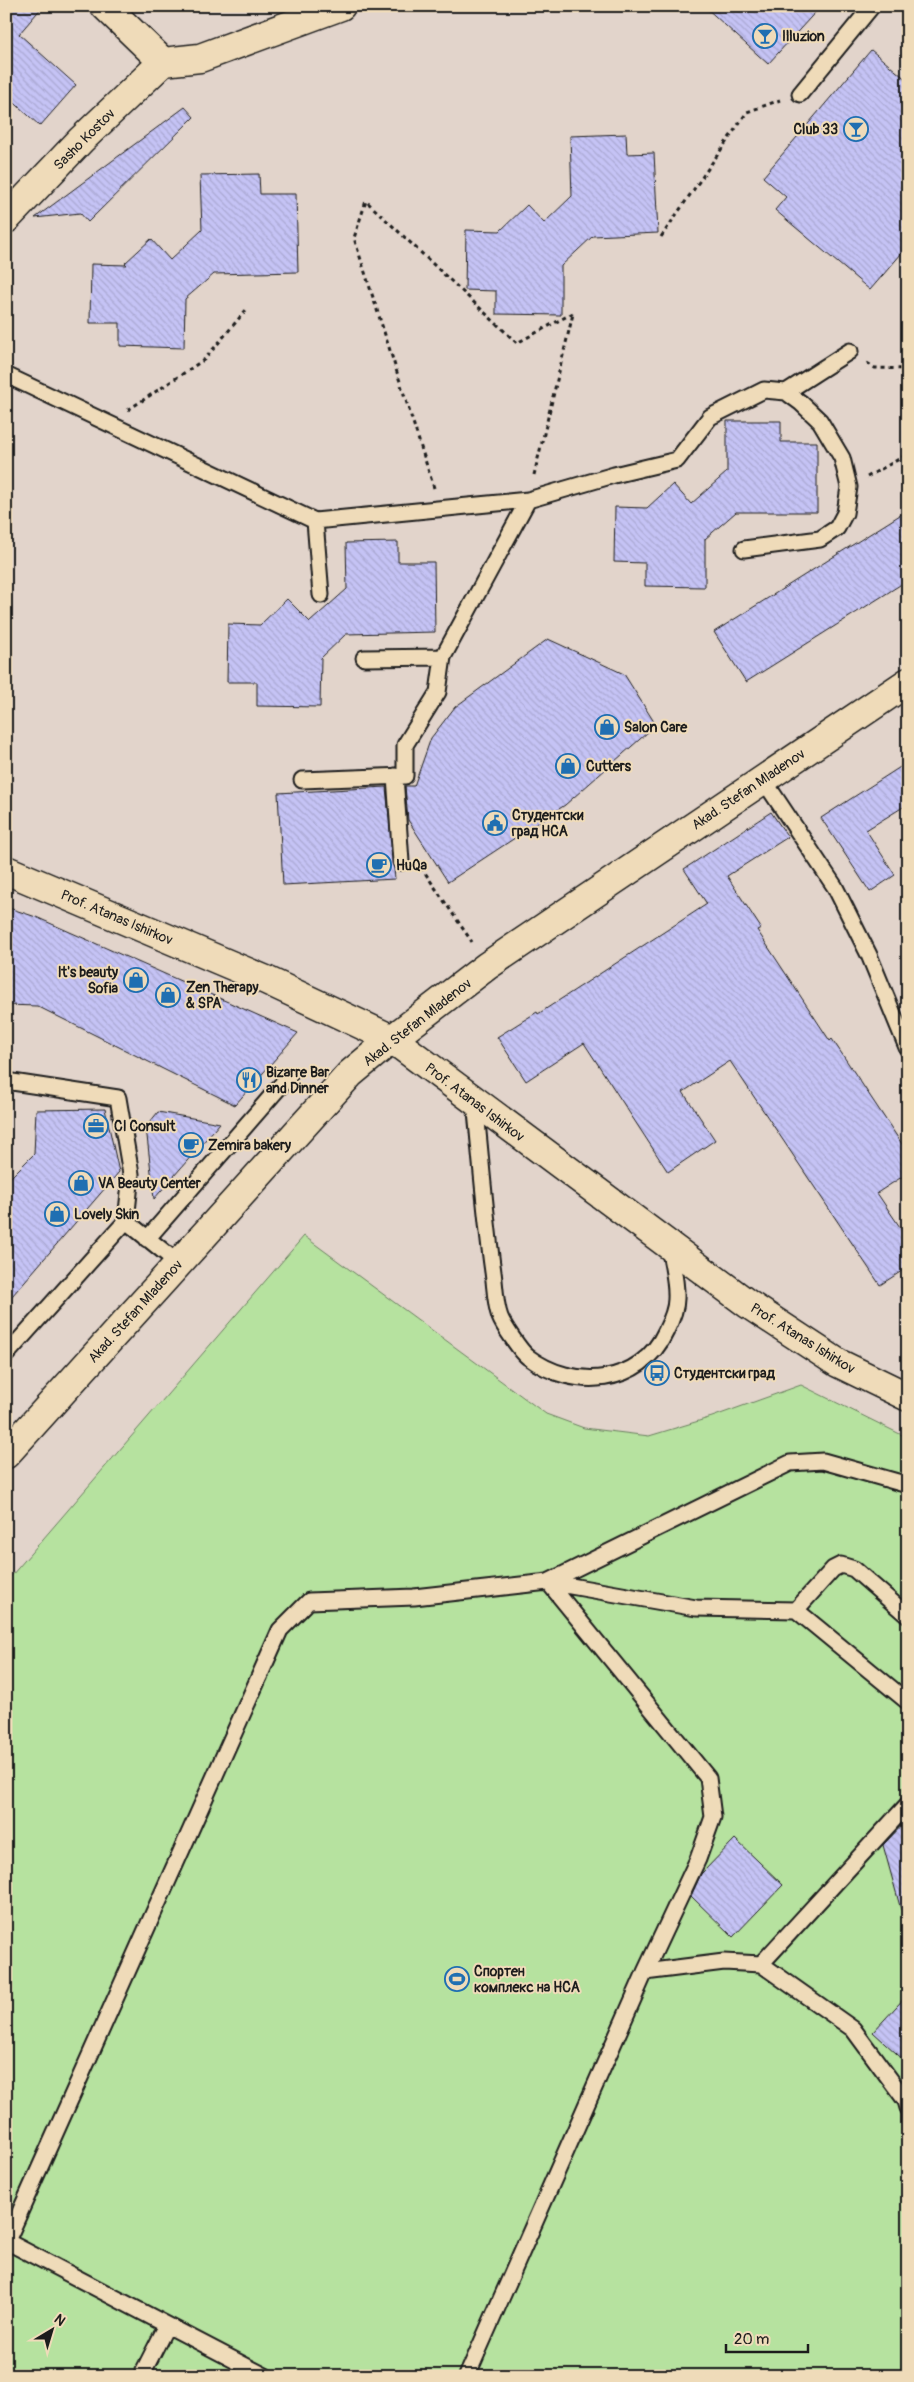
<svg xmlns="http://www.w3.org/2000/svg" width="914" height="2382" font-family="Pangolin,sans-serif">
<defs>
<pattern id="building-back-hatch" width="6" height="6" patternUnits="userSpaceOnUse" patternTransform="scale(1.25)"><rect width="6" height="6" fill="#c5c3f5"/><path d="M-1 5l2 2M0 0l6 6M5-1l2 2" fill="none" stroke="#a9a7d1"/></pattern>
</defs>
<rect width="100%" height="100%" fill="#e2d4cb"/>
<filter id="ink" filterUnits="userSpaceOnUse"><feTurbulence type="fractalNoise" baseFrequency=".02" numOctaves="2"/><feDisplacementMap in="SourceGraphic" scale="10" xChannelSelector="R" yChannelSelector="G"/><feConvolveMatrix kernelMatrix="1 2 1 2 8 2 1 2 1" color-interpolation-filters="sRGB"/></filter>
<g filter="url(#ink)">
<path fill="#b6e29f" stroke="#697f5e" d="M 304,1236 L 546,1414 L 584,1428 L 649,1436 L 712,1417 L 801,1385 L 908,1438 L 908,2376 L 6,2376 L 6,1582 Z"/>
<path fill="url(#building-back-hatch)" stroke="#1c1c1c" d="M 6,6 L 43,6 L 19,34 L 76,85 L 40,126 L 6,95 Z
M 704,6 L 821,6 L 768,64 Z
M 871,50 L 908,81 L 908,246 L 870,290 L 775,210 L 786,197 L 763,177 Z
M 185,107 L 194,117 L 88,222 L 80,213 L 35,218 Z
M 626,134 L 627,154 L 654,153 L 658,233 L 593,236 L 561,266 L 561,315 L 496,314 L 496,291 L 465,290 L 466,230 L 500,231 L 527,205 L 544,223 L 572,196 L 570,136 Z
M 259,174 L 260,194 L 296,194 L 298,272 L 214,274 L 185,299 L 184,348 L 120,346 L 120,323 L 90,323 L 91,264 L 127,265 L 125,263 L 151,239 L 170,260 L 202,230 L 200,175 Z
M 727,421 L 781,421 L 781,442 L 817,442 L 817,512 L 736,512 L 705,539 L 705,587 L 645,586 L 645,563 L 614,562 L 615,507 L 647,508 L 673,484 L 691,504 L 727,472 Z
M 908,510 L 908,580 L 746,682 L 714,632 Z
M 398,542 L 398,562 L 434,562 L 435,632 L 346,634 L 321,658 L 320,707 L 257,706 L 257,682 L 227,682 L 228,624 L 260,625 L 287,599 L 310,622 L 347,589 L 346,543 Z
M 548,639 L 624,674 L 656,725 L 565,805 L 448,882 L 408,820 L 405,786 L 414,786 L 431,738 L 455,707 Z
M 908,762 L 908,804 L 866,830 L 895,875 L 870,892 L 821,818 Z
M 386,787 L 395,879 L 283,885 L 278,793 Z
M 771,812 L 788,837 L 727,876 L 761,928 L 757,930 L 830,1041 L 832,1039 L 908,1153 L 908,1173 L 877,1193 L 908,1239 L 908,1267 L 880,1285 L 730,1061 L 683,1092 L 715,1140 L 668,1172 L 584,1043 L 526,1081 L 497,1037 L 537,1012 L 538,1014 L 707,904 L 684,869 Z
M 6,907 L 36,917 L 298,1033 L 235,1105 L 37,1006 L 6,1005 Z
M 105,1109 L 119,1172 L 6,1303 L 6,1182 L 34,1154 L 36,1110 Z
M 158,1112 L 220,1123 L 154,1199 L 146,1127 Z
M 908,1819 L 908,1909 L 901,1910 L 883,1845 Z
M 735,1839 L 783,1885 L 733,1937 L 691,1896 L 701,1874 Z
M 908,1994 L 908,2064 L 873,2032 Z"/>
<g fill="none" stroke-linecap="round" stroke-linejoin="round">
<defs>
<path id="service" d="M 800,94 L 872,6
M 6,375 L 315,521 L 528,500 L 614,475 L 677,460 L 710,417 L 764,390 L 786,392 L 801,403 L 820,421 L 842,458 L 849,487 L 845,513 L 837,528 L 820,539 L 744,549
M 786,392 L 850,351
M 315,521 L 321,595
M 364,658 L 443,657 L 528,500
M 395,776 L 401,862
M 763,779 L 835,887 L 869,955 L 908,1050
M 302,780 L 405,776 L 405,745 L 438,692 L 443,657
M 6,1081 L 118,1098 L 131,1174 L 126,1221
M 475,1102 C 481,1159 485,1215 493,1272 C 495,1285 495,1304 500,1317 C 503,1325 521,1352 528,1357 C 573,1391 641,1386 666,1331 C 671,1321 676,1310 676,1299 C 677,1281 672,1264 669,1247
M 147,1239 L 289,1076
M 6,1355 L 126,1221 L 178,1263
M 548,1582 L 790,1463 L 823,1461 L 908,1485
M 796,1610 L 833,1569 L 841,1565 L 854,1569 L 908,1616
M 761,1964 L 908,1804
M 645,1972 L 724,1962 L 761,1964 L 853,2029 L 906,2101 L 908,2108
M 6,2241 L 265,2376
M 7,2241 L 280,1630 L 309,1601 L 414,1597 L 548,1582 L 696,1608 L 796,1610 L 908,1702
M 141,2376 L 167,2325
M 467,2376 L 645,1972 L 698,1859 L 713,1817 L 708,1778 L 548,1582"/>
<path id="minor" d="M 105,6 L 163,62 L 200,58 L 341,6
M 6,219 L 81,140 L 163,62
M 6,870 L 266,980 L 392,1039 L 748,1304 L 838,1363 L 908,1397"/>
<path id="tertiary" d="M 6,1454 L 350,1074 L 392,1039 L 487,966 L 908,682"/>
</defs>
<use href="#service" stroke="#1c1c1c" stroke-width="19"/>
<use href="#minor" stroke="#1c1c1c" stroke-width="31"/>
<use href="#tertiary" stroke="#1c1c1c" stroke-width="31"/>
<path stroke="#1c1c1c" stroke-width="3" stroke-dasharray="4 4" stroke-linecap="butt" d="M 661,237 L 747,112 L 780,100
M 867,363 L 875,368 L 908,369
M 128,410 L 205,359 L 246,310
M 534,475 L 573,314
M 867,477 L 908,454
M 434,488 L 354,238 L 366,201 L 517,343 L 573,313
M 421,867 L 472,942"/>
<use href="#service" stroke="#efdbb9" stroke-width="15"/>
<use href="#minor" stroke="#efdbb9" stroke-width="28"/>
<use href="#tertiary" stroke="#efdbb9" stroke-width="28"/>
</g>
</g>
<defs>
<symbol id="bar-ring" viewBox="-11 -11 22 22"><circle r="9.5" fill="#efdbb9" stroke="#1f6fb2" stroke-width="1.5"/><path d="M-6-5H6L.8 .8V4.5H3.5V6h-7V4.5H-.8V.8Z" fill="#1f6fb2"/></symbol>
<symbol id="shop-ring" viewBox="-11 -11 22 22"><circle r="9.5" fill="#efdbb9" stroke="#1f6fb2" stroke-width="1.5"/><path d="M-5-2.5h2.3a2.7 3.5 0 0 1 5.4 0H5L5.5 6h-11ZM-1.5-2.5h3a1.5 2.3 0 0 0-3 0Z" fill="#1f6fb2"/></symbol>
<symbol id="civic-ring" viewBox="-11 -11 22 22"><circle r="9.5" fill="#efdbb9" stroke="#1f6fb2" stroke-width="1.5"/><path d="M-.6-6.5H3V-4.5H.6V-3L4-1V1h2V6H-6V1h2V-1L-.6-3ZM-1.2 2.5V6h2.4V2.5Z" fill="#1f6fb2"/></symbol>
<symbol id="cafe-ring" viewBox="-11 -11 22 22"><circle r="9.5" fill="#efdbb9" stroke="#1f6fb2" stroke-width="1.5"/><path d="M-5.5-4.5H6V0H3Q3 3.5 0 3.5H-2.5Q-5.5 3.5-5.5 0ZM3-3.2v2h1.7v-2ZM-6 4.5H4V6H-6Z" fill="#1f6fb2"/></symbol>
<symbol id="restaurant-ring" viewBox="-11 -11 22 22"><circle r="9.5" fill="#efdbb9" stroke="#1f6fb2" stroke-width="1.5"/><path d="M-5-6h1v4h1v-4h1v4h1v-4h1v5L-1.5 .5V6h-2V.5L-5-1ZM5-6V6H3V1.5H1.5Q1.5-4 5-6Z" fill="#1f6fb2"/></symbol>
<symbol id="office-ring" viewBox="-11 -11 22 22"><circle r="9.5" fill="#efdbb9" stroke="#1f6fb2" stroke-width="1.5"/><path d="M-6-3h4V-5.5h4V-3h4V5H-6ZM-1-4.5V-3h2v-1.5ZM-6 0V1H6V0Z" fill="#1f6fb2"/></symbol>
<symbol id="bus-ring" viewBox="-11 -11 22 22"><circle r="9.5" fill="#efdbb9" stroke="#1f6fb2" stroke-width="1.5"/><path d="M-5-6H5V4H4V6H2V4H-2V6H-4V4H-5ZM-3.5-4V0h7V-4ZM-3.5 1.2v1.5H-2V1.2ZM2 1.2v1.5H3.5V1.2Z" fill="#1f6fb2"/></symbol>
<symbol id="stadium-ring" viewBox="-11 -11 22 22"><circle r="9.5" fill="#efdbb9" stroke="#1f6fb2" stroke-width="1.5"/><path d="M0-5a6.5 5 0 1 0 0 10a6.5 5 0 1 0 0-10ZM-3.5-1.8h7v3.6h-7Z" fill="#1f6fb2"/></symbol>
</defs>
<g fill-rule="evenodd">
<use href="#bar-ring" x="751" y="22" width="28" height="28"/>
<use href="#bar-ring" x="842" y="115" width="28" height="28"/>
<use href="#shop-ring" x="593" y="713" width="28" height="28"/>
<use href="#shop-ring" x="554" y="752" width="28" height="28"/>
<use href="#civic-ring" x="481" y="809" width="28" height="28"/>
<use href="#cafe-ring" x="365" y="851" width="28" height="28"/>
<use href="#shop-ring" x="122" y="966" width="28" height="28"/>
<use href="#shop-ring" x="154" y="981" width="28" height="28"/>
<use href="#restaurant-ring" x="235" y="1066" width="28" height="28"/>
<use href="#office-ring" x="82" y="1112" width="28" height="28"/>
<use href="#cafe-ring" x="177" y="1131" width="28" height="28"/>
<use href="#shop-ring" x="67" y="1169" width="28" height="28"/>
<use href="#shop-ring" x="43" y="1200" width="28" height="28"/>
<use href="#bus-ring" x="643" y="1359" width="28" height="28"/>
<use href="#stadium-ring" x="443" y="1965" width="28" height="28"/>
</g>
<g text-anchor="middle" stroke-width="4" stroke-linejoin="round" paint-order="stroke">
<g font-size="14" font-weight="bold" fill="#1c1c1c" stroke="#efdbb9" text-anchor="start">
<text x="782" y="41">Illuzion</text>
<text x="838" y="134" text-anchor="end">Club 33</text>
<text x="624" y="732">Salon Care</text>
<text x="586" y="771">Cutters</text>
<text x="512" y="820">Студентски<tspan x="512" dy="16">град НСА</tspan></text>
<text x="396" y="870">HuQa</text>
<text x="118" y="977" text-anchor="end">It's beauty<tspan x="118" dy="16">Sofia</tspan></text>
<text x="186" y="992">Zen Therapy<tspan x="186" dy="16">&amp; SPA</tspan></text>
<text x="266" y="1077">Bizarre Bar<tspan x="266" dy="16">and Dinner</tspan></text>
<text x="114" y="1131">CI Consult</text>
<text x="208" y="1150">Zemira bakery</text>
<text x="98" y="1188">VA Beauty Center</text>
<text x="74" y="1219">Lovely Skin</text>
<text x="674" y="1378">Студентски град</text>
<text x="474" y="1976">Спортен<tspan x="474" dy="16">комплекс на НСА</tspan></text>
</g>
<g font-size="14" fill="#1c1c1c" stroke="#efdbb9">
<text transform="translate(84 139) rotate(-45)" y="5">Sasho Kostov</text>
<text transform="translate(748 789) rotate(-34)" y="5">Akad. Stefan Mladenov</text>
<text transform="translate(117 917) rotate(23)" y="5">Prof. Atanas Ishirkov</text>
<text transform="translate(417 1022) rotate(-38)" y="5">Akad. Stefan Mladenov</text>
<text transform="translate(475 1102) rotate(37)" y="5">Prof. Atanas Ishirkov</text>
<text transform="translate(135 1311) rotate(-48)" y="5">Akad. Stefan Mladenov</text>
<text transform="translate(803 1338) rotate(32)" y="5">Prof. Atanas Ishirkov</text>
</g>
</g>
<rect width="914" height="2382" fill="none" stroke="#efdbb9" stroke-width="25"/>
<rect x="12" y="12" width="889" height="2357" fill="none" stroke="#1c1c1c" stroke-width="2" filter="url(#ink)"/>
<g transform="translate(52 2330) rotate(38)" stroke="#efdbb9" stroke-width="4" paint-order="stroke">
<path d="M0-4L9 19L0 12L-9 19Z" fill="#1c1c1c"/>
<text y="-8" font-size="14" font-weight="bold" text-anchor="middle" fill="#1c1c1c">N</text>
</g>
<path d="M726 2344v8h82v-8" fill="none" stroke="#1c1c1c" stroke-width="2.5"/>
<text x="734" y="2344" font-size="15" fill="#1c1c1c" stroke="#efdbb9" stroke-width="4" paint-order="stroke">20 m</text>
</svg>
